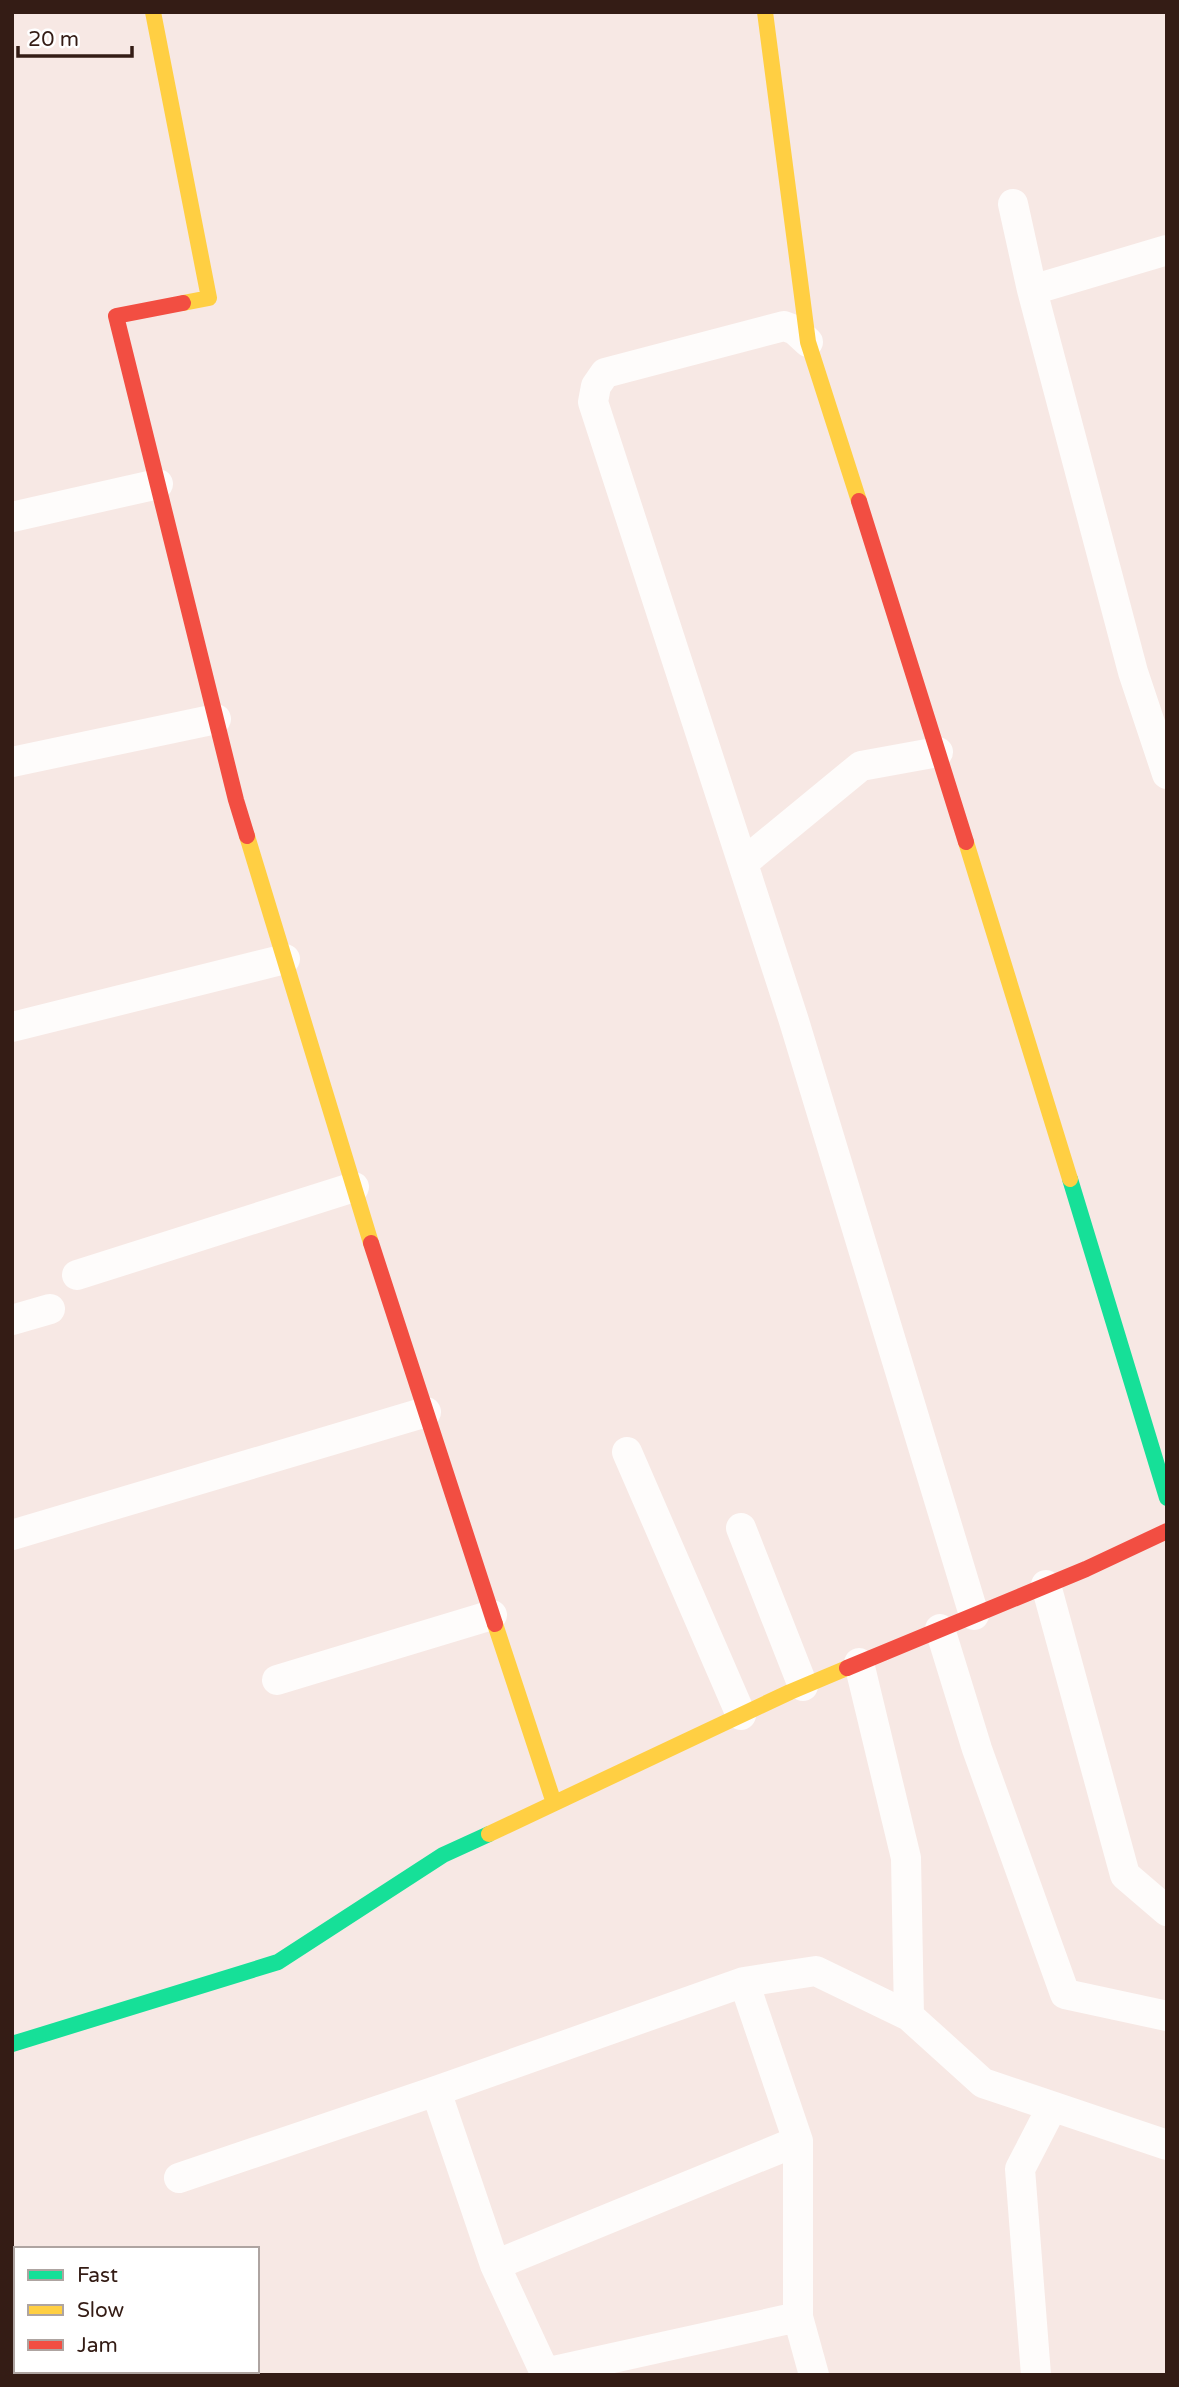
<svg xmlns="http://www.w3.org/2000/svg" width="1179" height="2387" font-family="'Varela Round',sans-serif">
<rect width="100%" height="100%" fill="#f7e8e4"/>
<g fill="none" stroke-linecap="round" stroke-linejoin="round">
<path stroke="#fefcfb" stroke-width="30" d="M 1013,204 L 1032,290
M 1167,250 L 1032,290 L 1133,672 L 1167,774
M 808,342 L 795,330 L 784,326 L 605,373 L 596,386 L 593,402 L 794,1021 L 974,1615
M 12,517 L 158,484
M 12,762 L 216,719
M 743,863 L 861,766 L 938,752
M 12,1027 L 285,959
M 77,1275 L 354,1187
M 12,1320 L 50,1309
M 627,1452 L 741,1715
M 741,1528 L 803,1686
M 12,1535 L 426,1412
M 1046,1585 L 1125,1875 L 1167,1911
M 940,1629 L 977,1749 L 1065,1994 L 1167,2016
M 859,1663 L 906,1858 L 909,2016
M 277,1680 L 492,1615
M 744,1982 L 798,2141 L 798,2317 L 814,2375
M 436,2091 L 495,2265 L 545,2373 L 798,2317
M 179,2178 L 436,2091 L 744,1982 L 816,1971 L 909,2016 L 983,2083 L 1167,2145
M 495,2265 L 798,2141
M 1036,2375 L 1020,2169 L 1052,2107"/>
<path stroke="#16e098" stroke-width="16" d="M 1070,1179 L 1167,1498
M 12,2044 L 278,1962 L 443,1855 L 489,1834"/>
<path stroke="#ffcf43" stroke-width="16" d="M 153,12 L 209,298 L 183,303
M 765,12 L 808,342 L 859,501
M 247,836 L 371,1243
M 966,842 L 1070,1179
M 495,1624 L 554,1803
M 489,1834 L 790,1692 L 847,1668
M 59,2371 L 63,2375"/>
<path stroke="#f24e42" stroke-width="16" d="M 183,303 L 116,316 L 236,800 L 247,836
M 859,501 L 966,842
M 371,1243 L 495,1624
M 847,1668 L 1086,1569 L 1167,1531
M 12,2322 L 16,2326"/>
</g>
<rect width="1179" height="2387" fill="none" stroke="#341c15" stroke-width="28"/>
<rect x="14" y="2247" width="245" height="126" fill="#ffffff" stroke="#aea4a1" stroke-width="2"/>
<rect x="28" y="2270" width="35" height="10" fill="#16e098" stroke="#aea4a1" stroke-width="2"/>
<text x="77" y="2282" font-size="21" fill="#341c15">Fast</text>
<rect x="28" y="2305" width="35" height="10" fill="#ffcf43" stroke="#aea4a1" stroke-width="2"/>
<text x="77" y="2317" font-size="21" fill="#341c15">Slow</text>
<rect x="28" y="2340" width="35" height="10" fill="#f24e42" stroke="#aea4a1" stroke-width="2"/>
<text x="77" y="2352" font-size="21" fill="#341c15">Jam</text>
<path d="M18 46v10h114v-10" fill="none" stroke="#341c15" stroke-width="3.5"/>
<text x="28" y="46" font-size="21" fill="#341c15" stroke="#ffffff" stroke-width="5" paint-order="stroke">20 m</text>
</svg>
